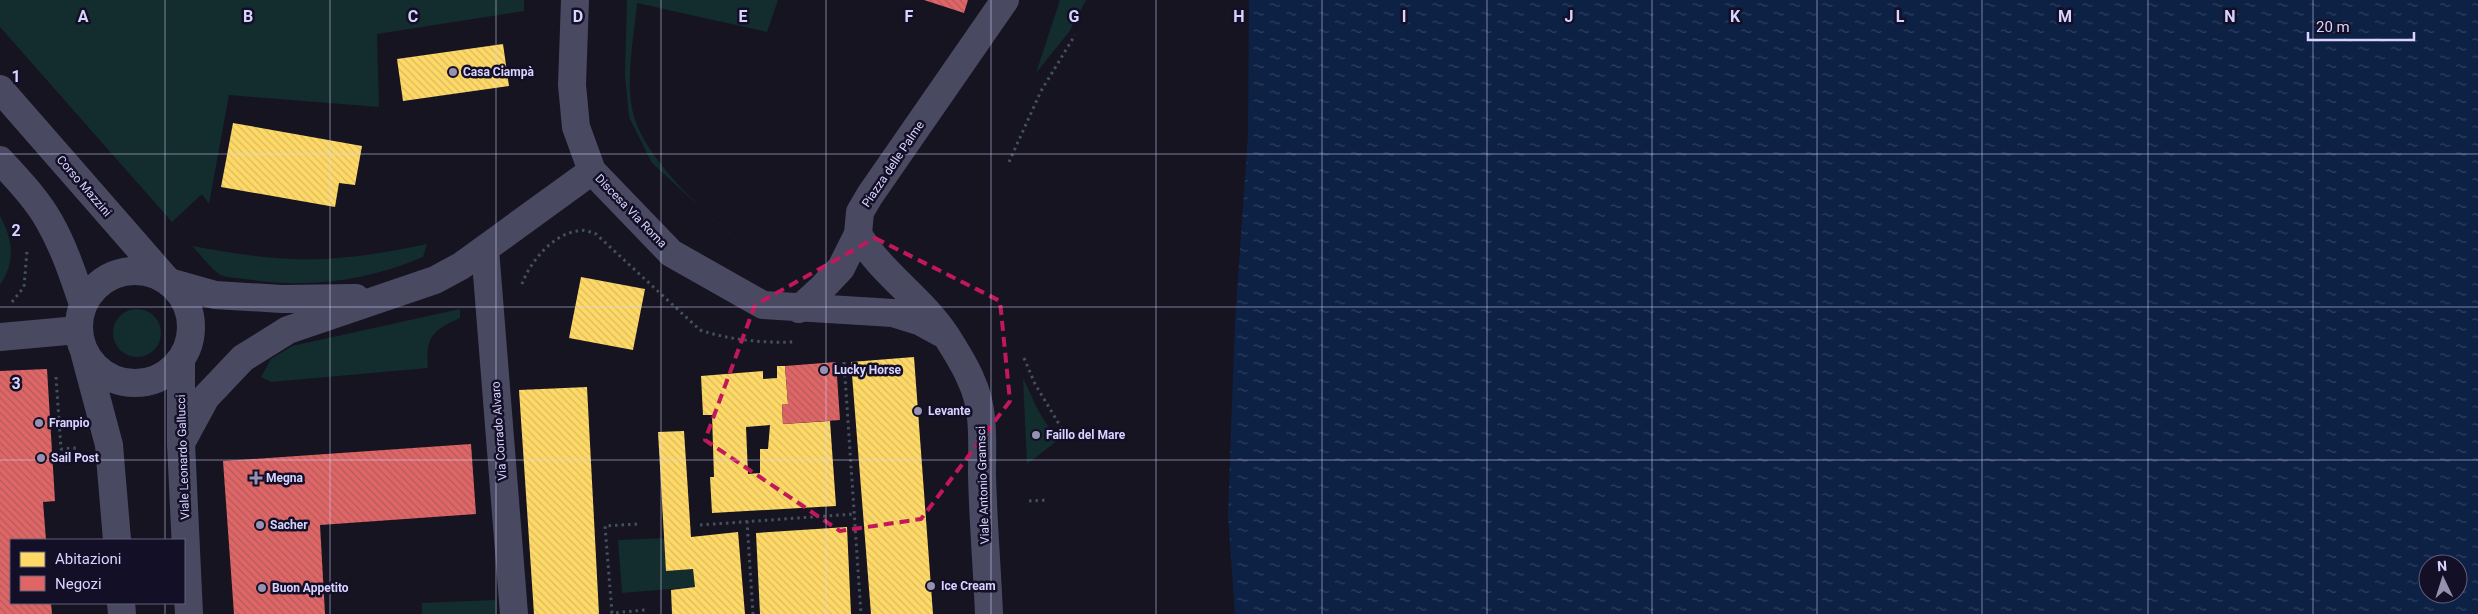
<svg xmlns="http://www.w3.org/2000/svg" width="2478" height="614" font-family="Roboto,sans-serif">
<defs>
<pattern id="water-ripples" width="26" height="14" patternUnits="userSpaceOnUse" patternTransform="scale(1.25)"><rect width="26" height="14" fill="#0d2144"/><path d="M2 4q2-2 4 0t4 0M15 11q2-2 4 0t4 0" fill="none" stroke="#304060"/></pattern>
<pattern id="homes-back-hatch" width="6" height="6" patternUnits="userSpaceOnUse" patternTransform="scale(1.25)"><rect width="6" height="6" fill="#ffd966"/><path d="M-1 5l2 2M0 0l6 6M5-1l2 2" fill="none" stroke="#d9ba61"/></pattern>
<pattern id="shops-back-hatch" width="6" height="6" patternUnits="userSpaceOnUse" patternTransform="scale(1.25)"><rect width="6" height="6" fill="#e06666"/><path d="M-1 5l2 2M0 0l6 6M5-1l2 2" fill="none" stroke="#b05b5e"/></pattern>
</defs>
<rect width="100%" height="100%" fill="#161421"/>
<path fill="#132c2d" d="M 0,0 L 524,0 L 524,11 L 377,34 L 379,107 L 229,95 L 209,204 L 202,194 L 172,222 L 0,27 Z
M 627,0 L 778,0 L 767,32 L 637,3 C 634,38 625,79 633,113 C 645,162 713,219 749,252 L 652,163 L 629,117 L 625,75 Z
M 1060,0 L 1086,0 L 1069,32 L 1036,73 Z
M 0,216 C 13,240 16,261 0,285 Z
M 427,244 L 423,257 C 368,281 306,289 245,279 C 238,278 225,278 219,274 C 209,267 201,255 192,246 C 226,252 260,258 294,259 C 338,261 384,253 427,244 Z
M 460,309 L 460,318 C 433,330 425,337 428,368 L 271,382 L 261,377 L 271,359 L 292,346 Z
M113 333a24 24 0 1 1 48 0a24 24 0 1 1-48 0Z
M 1023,378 L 1038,410 L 1057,441 L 1027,464 Z
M 664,538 L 667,571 L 693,569 L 695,587 L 622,593 L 618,540 Z
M 495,600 L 495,614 L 422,614 L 422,603 Z"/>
<path fill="url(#water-ripples)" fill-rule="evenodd" d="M 1249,0 L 2478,0 L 2478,614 L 1235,614 L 1228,515 L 1235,321 L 1248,136 ZM 2428,564 L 2458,564 L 2458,594 L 2428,594 Z"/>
<path fill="url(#homes-back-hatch)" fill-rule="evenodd" d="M 503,44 L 509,86 L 403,101 L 397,59 Z
M 233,123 L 362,146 L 355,185 L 339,183 L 335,207 L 221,187 Z
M 581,277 L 645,289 L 633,350 L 569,338 Z
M 914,357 L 933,614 L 871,614 L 851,362 Z
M 777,366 L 785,366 L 788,404 L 782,404 L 783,424 L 830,421 L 836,506 L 712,513 L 710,477 L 714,477 L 712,415 L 703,415 L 701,376 L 763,371 L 763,379 L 777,378 ZM 770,425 L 768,449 L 760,449 L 760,473 L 748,474 L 746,427 Z
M 587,387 L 599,614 L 534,614 L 519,390 Z
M 684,431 L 691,537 L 738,532 L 745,614 L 672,614 L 671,590 L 695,587 L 693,569 L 666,571 L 658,432 Z
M 847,527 L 851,614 L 760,614 L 756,533 Z"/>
<path fill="url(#shops-back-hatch)" d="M 924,0 L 968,0 L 964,13 Z
M 836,362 L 840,420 L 783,424 L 782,404 L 788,404 L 785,366 Z
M 47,369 L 55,501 L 43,502 L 46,540 L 11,540 L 11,603 L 51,603 L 52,614 L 0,614 L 0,371 Z
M 471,444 L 476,514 L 320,525 L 325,614 L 234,614 L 223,461 Z"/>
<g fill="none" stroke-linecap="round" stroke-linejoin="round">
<path stroke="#44505f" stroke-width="3" stroke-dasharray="2.5 4" stroke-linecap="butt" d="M 1009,162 L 1041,91 L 1075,35
M 522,284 C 530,262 552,235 577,231 C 583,229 590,232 596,234 L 700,330 C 730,340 762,343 794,342
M 12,302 L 24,287 L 27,251
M 1024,358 L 1035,384 L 1065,434
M 844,362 L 861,614
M 56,377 L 61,449 L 76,448
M 1029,501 L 1047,500
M 747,521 L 753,614
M 637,524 L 605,526 L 612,613 L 645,610
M 700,525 L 854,514"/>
<path stroke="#4a4962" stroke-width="28" d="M 575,0 L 572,85 L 576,127 L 592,171 L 671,253 L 763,305 L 893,313 L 919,321 L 941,333
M 485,249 L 514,614
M 169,282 L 215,295 L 282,299 L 356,298
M 799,309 L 823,287 L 841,268 L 858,234
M 0,337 L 78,330
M 181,443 L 206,397 L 243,358 L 288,330 L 435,280 L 461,266 L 592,171
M 989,614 C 987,567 983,520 982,474 C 982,443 985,409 971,380 C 965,365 954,348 945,334 C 920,297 881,273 858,234 L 860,212 L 870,195 L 1005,0"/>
<path stroke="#4a4962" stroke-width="28" d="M 0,89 L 166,279
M 0,160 C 17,179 36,198 49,221 C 64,247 73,275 83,304
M79 327a56 56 0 1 1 112 0a56 56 0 1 1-112 0Z
M 85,355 L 109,445 L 117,540
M 181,361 L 181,443 L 189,614
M 121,603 L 122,614"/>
</g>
<path fill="none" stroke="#c2185b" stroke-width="4" stroke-dasharray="10 6" stroke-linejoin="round" d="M 875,238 L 1000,301 L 1010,401 L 921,519 L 840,531 L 705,440 L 755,305 Z"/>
<path fill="none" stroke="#d9d4ff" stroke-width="1" stroke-opacity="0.55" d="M 165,0 L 165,540M 330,0 L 330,614M 496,0 L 496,614M 661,0 L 661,614M 826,0 L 826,614M 991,0 L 991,614M 1156,0 L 1156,614M 1322,0 L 1322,614M 1487,0 L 1487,614M 1652,0 L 1652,614M 1817,0 L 1817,614M 1982,0 L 1982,614M 2148,0 L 2148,614M 2313,0 L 2313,614M 0,154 L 2478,154M 0,307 L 2478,307M 0,460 L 2478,460M 165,603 L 165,614"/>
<g fill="#9591b1" stroke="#130f26" stroke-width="2">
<circle cx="453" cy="72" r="5"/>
<circle cx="824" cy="370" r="5"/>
<circle cx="918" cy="411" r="5"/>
<circle cx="39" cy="423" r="5"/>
<circle cx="1036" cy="435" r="5"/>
<circle cx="41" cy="458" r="5"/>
<path d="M253.5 470.5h5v5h5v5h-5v5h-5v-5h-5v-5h5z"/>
<circle cx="260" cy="525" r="5"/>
<circle cx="931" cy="586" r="5"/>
<circle cx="262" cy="588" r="5"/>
</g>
<g text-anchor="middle" stroke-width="5" stroke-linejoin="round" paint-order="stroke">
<g font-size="12" font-weight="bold" fill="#d9d4ff" stroke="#130f26" text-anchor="start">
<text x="463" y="76">Casa Ciampà</text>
<text x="834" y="374">Lucky Horse</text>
<text x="928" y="415">Levante</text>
<text x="49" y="427">Franpio</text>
<text x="1046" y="439">Faillo del Mare</text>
<text x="51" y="462">Sail Post</text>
<text x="266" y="482">Megna</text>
<text x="270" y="529">Sacher</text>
<text x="941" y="590">Ice Cream</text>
<text x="272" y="592">Buon Appetito</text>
</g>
<g font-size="12" fill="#d9d4ff" stroke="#130f26">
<text transform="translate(893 164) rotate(-56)" y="4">Piazza delle Palme</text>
<text transform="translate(84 186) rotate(49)" y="4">Corso Mazzini</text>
<text transform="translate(631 211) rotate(46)" y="4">Discesa Via Roma</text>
<text transform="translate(499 431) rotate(-94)" y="4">Via Corrado Alvaro</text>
<text transform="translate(183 457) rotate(-92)" y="4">Viale Leonardo Gallucci</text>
<text transform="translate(983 485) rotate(-92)" y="4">Viale Antonio Gramsci</text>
</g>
</g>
<g font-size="16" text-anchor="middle" font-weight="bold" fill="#d9d4ff" stroke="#130f26" stroke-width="5" stroke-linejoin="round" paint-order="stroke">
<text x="83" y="22">A</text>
<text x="248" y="22">B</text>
<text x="413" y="22">C</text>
<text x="578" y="22">D</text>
<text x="743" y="22">E</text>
<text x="909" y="22">F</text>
<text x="1074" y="22">G</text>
<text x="1239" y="22">H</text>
<text x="1404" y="22">I</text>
<text x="1569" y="22">J</text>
<text x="1735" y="22">K</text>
<text x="1900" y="22">L</text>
<text x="2065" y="22">M</text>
<text x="2230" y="22">N</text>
<text x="16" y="82">1</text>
<text x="16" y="236">2</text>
<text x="16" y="389">3</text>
</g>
<rect x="10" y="539" width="175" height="65" fill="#130f26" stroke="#625e7d"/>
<rect x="20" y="552" width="25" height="15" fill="#ffd966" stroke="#625e7d"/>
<text x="55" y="564" font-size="15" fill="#d9d4ff">Abitazioni</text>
<rect x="20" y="576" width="25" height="15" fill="#e06666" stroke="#625e7d"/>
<text x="55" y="589" font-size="15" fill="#d9d4ff">Negozi</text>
<g transform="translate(2443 579) rotate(356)"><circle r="24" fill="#130f26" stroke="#625e7d"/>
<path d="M0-4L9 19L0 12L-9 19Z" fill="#9591b1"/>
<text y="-8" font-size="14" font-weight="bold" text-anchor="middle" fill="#d9d4ff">N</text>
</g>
<path d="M2308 32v8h106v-8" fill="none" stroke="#d9d4ff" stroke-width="2.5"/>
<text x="2316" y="32" font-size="15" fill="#d9d4ff" stroke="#130f26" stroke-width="4" paint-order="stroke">20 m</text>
</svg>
